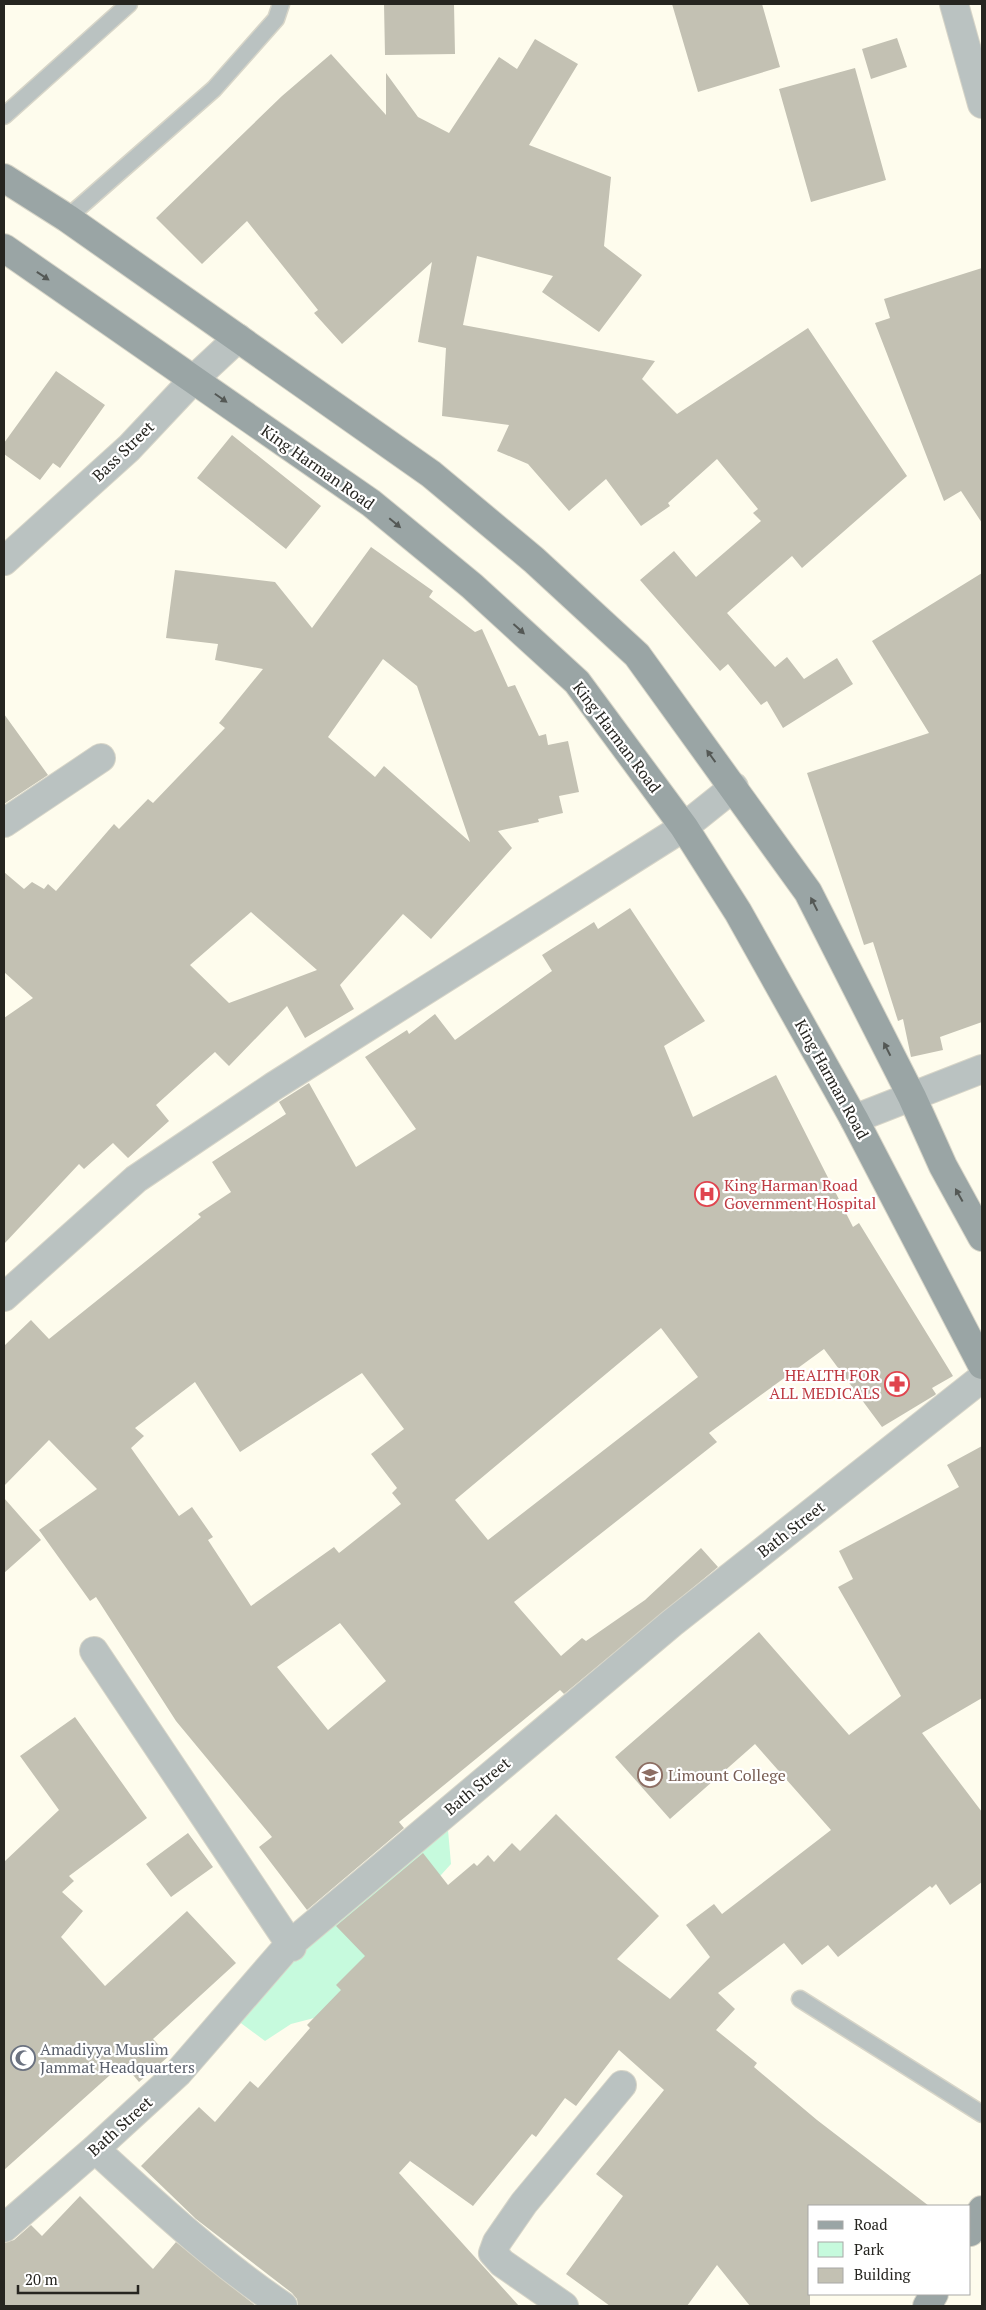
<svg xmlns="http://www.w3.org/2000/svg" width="986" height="2310" font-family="'PT Serif',serif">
<rect width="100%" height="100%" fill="#fefced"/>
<path fill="#c6fadd" d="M 420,1826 L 448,1830 L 451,1864 L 421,1897 L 337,2012 L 291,2024 L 265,2041 L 230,2015 Z"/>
<path fill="#c3c1b3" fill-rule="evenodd" d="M 384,4 L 454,4 L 455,54 L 385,55 Z
M 672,4 L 762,4 L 780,67 L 698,92 Z
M 897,38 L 907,67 L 871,79 L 862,49 Z
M 535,39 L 578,64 L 529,145 L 611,177 L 604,246 L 642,275 L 599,332 L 542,292 L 553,276 L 477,256 L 463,325 L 655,361 L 642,379 L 677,414 L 808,328 L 907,476 L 802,568 L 792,556 L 727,613 L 775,667 L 787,657 L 804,679 L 837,658 L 853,684 L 783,728 L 767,701 L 761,705 L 728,664 L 720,671 L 640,580 L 674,551 L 696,577 L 761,521 L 753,513 L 758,509 L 717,459 L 668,503 L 670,506 L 641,526 L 606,479 L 569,511 L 528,464 L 497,451 L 509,425 L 442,416 L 446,348 L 418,342 L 432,262 L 342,344 L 314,313 L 318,310 L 247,221 L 202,264 L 156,218 L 282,96 L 331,54 L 386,115 L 386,73 L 418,117 L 449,133 L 499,57 L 517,69 Z
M 855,68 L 886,180 L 811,202 L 779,89 Z
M 982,268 L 982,523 L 961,491 L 944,501 L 875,323 L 890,318 L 884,299 Z
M 56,371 L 105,405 L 60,468 L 53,463 L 40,480 L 4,454 L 4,443 Z
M 232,435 L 321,506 L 286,549 L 197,478 Z
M 371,547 L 433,591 L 429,597 L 475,632 L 482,629 L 508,687 L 515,685 L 539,736 L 546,734 L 548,745 L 568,741 L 579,792 L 559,796 L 563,813 L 538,819 L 539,822 L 498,831 L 512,848 L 431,939 L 403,914 L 340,985 L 354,1009 L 305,1038 L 287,1006 L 229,1066 L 215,1052 L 156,1105 L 169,1121 L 128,1158 L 113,1143 L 84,1169 L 79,1164 L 4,1244 L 4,1018 L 33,998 L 4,972 L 4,872 L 24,889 L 32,882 L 44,889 L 48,884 L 56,891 L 114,824 L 119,829 L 148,799 L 153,803 L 225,728 L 219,723 L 263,669 L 215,660 L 218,644 L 166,638 L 175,570 L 275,582 L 312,628 ZM 383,659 L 417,686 L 470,842 L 384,766 L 375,777 L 328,737 ZM 251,912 L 317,970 L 229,1003 L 190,965 Z
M 982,573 L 982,1022 L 940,1037 L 943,1050 L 911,1057 L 903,1019 L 898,1021 L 873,942 L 864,945 L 807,773 L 929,733 L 872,641 Z
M 4,714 L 48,775 L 4,804 Z
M 630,908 L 705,1021 L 664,1046 L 693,1117 L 776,1075 L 853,1227 L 859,1223 L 953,1376 L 932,1388 L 936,1394 L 935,1395 L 882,1427 L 824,1349 L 709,1433 L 717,1442 L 514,1602 L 561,1656 L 582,1638 L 586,1641 L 645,1600 L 701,1548 L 718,1567 L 564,1694 L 560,1690 L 399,1822 L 404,1828 L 307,1910 L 259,1847 L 272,1837 L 176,1721 L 96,1597 L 90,1601 L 39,1530 L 97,1489 L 49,1440 L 4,1486 L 4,1346 L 31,1320 L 49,1339 L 201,1217 L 198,1214 L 231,1192 L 212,1162 L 286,1114 L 279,1102 L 309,1083 L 356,1167 L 416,1129 L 365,1057 L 407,1030 L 409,1034 L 435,1014 L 455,1040 L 552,971 L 542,955 L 594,922 L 598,929 ZM 661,1328 L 698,1377 L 488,1540 L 455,1500 ZM 362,1373 L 404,1429 L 371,1454 L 397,1488 L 392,1493 L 401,1504 L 339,1553 L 334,1547 L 251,1606 L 208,1540 L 213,1537 L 192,1507 L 179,1516 L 131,1448 L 144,1436 L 135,1428 L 195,1382 L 240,1452 ZM 340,1623 L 386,1681 L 328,1730 L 277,1667 Z
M 982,1446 L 982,1698 L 922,1733 L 982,1812 L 982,1882 L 950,1905 L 936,1884 L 932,1888 L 930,1886 L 838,1957 L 828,1945 L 802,1965 L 784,1943 L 718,1993 L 735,2009 L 716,2030 L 757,2063 L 754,2067 L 817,2120 L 929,2206 L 810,2206 L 810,2306 L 750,2306 L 717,2265 L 687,2306 L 610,2306 L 566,2274 L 623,2196 L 596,2174 L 664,2090 L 619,2050 L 576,2106 L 565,2098 L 536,2137 L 532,2134 L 473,2206 L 410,2161 L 399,2173 L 519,2306 L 298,2306 L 297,2299 L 292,2293 L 196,2219 L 141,2166 L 199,2107 L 215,2122 L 250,2081 L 258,2088 L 310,2028 L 307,2025 L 341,1990 L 336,1985 L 365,1956 L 336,1926 L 423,1853 L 448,1885 L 474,1863 L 477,1866 L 488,1855 L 494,1862 L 512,1843 L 520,1851 L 556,1814 L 659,1916 L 617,1959 L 670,1999 L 710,1957 L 686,1925 L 714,1904 L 722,1914 L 831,1830 L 755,1744 L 670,1819 L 615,1757 L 759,1632 L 849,1735 L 901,1696 L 838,1587 L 853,1579 L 839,1551 L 959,1487 L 947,1465 Z
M 4,1498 L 41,1540 L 4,1573 Z
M 75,1717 L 147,1818 L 69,1876 L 74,1881 L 62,1892 L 83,1911 L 61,1937 L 105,1986 L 187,1911 L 236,1963 L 153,2039 L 169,2056 L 139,2082 L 128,2069 L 123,2073 L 119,2067 L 4,2170 L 4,1862 L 59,1810 L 20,1756 Z
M 188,1833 L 213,1867 L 171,1897 L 146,1864 Z
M 80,2196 L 153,2269 L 176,2242 L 256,2306 L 4,2306 L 4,2243 L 14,2240 L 31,2225 L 42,2236 Z"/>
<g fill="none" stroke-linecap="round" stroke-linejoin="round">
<defs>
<path id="lane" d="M 4,116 L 129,4
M 67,218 L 214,89 L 276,19 L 281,4
M 800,1999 L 982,2114"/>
<path id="street" d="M 954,4 L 982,104
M 4,561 L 129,448 L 194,379 L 238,338
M 4,823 L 101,758
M 854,1119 L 982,1069
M 4,1297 L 136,1179 L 274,1086 L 684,827 L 734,787
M 94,1651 L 292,1947 L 288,1946
M 95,2149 C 155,2204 215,2260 283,2306
M 4,2228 L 95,2149 L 178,2073 L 288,1946 L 672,1623 L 982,1378
M 564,2306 L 502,2263 L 493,2253 L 497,2242 L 524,2203 L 622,2085"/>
<path id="secondary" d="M 4,178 L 67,218 L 431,474 L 534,560 L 637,655 L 808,892 L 912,1097 L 943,1166 L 982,1237
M 4,248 L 371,503 L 472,586 L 577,682 L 684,827 L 738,912 L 854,1119 L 982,1365
M 970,2232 L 982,2210
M 927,2306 L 934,2294"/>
</defs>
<use href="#lane" stroke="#d7d5c8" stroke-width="19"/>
<use href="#street" stroke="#d7d5c8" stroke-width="30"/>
<use href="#secondary" stroke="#d7d5c8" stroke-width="30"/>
<use href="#lane" stroke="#bac2c1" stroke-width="16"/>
<use href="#street" stroke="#bac2c1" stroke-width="28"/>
<use href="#secondary" stroke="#9aa5a5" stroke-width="28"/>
</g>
<defs><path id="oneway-solid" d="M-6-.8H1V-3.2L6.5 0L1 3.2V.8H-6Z" transform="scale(1.25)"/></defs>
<g fill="#545855">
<use href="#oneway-solid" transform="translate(43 276) rotate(34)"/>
<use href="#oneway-solid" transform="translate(221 398) rotate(35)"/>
<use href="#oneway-solid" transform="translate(395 523) rotate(40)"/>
<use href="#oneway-solid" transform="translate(519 629) rotate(42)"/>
<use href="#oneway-solid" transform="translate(711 756) rotate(-126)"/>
<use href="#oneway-solid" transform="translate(814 904) rotate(-117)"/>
<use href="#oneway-solid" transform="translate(887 1049) rotate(-117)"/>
<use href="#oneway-solid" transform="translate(959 1195) rotate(-119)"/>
</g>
<defs>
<symbol id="hospital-ring" viewBox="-11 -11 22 22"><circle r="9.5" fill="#fff" stroke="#e0444e" stroke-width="1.5"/><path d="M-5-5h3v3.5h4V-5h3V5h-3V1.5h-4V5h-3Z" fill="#e0444e"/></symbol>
<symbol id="pharmacy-ring" viewBox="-11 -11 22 22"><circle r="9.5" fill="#fff" stroke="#e0444e" stroke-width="1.5"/><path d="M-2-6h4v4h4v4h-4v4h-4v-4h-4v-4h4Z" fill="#e0444e"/></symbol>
<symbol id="university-ring" viewBox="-11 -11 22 22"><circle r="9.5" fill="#fff" stroke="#8d6e63" stroke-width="1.5"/><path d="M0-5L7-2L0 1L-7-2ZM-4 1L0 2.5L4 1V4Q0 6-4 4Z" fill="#8d6e63"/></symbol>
<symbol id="mosque-ring" viewBox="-11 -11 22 22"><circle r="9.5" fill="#fff" stroke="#6b7280" stroke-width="1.5"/><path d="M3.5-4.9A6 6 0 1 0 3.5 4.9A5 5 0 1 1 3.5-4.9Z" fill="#6b7280"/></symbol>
</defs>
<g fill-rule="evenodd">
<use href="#hospital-ring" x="693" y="1180" width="28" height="28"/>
<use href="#pharmacy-ring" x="883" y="1370" width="28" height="28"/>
<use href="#university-ring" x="636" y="1761" width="28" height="28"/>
<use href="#mosque-ring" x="9" y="2044" width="28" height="28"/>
</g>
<g text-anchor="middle" stroke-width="4.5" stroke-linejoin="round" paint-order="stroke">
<g font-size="16" fill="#262520" stroke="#fff">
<text transform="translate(123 451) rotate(-44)" y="6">Bass Street</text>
<text transform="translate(318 467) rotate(35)" y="6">King Harman Road</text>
<text transform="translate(617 737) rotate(53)" y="6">King Harman Road</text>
<text transform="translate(832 1079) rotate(61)" y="6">King Harman Road</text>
<text transform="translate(791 1529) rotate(-38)" y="6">Bath Street</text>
<text transform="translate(477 1786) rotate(-40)" y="6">Bath Street</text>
<text transform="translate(120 2126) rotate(-42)" y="6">Bath Street</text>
</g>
<g font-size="16" fill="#be3a42" stroke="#fff" text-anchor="start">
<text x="724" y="1191">King Harman Road<tspan x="724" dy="18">Government Hospital</tspan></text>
<text x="880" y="1381" text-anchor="end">HEALTH FOR<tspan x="880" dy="18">ALL MEDICALS</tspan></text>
</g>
<g font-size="16" fill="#785e54" stroke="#fff" text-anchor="start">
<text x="668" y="1781">Limount College</text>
</g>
<g font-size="16" fill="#5b616d" stroke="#fff" text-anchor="start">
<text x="40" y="2055">Amadiyya Muslim<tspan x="40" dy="18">Jammat Headquarters</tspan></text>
</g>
</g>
<rect width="986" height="2310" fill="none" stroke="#262520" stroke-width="10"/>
<rect x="808" y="2205" width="162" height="90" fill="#ffffff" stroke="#a8a8a6"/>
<rect x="818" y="2221" width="25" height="8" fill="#9aa5a5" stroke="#a8a8a6"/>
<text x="854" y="2230" font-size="15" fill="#262520">Road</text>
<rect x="818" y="2242" width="25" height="15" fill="#c6fadd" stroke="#a8a8a6"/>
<text x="854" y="2255" font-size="15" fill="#262520">Park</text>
<rect x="818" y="2268" width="25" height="15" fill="#c3c1b3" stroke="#a8a8a6"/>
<text x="854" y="2280" font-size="15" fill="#262520">Building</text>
<path d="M18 2285v8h120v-8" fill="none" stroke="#262520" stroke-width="2.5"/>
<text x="25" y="2285" font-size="15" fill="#262520" stroke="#ffffff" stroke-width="4" paint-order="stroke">20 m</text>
</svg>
